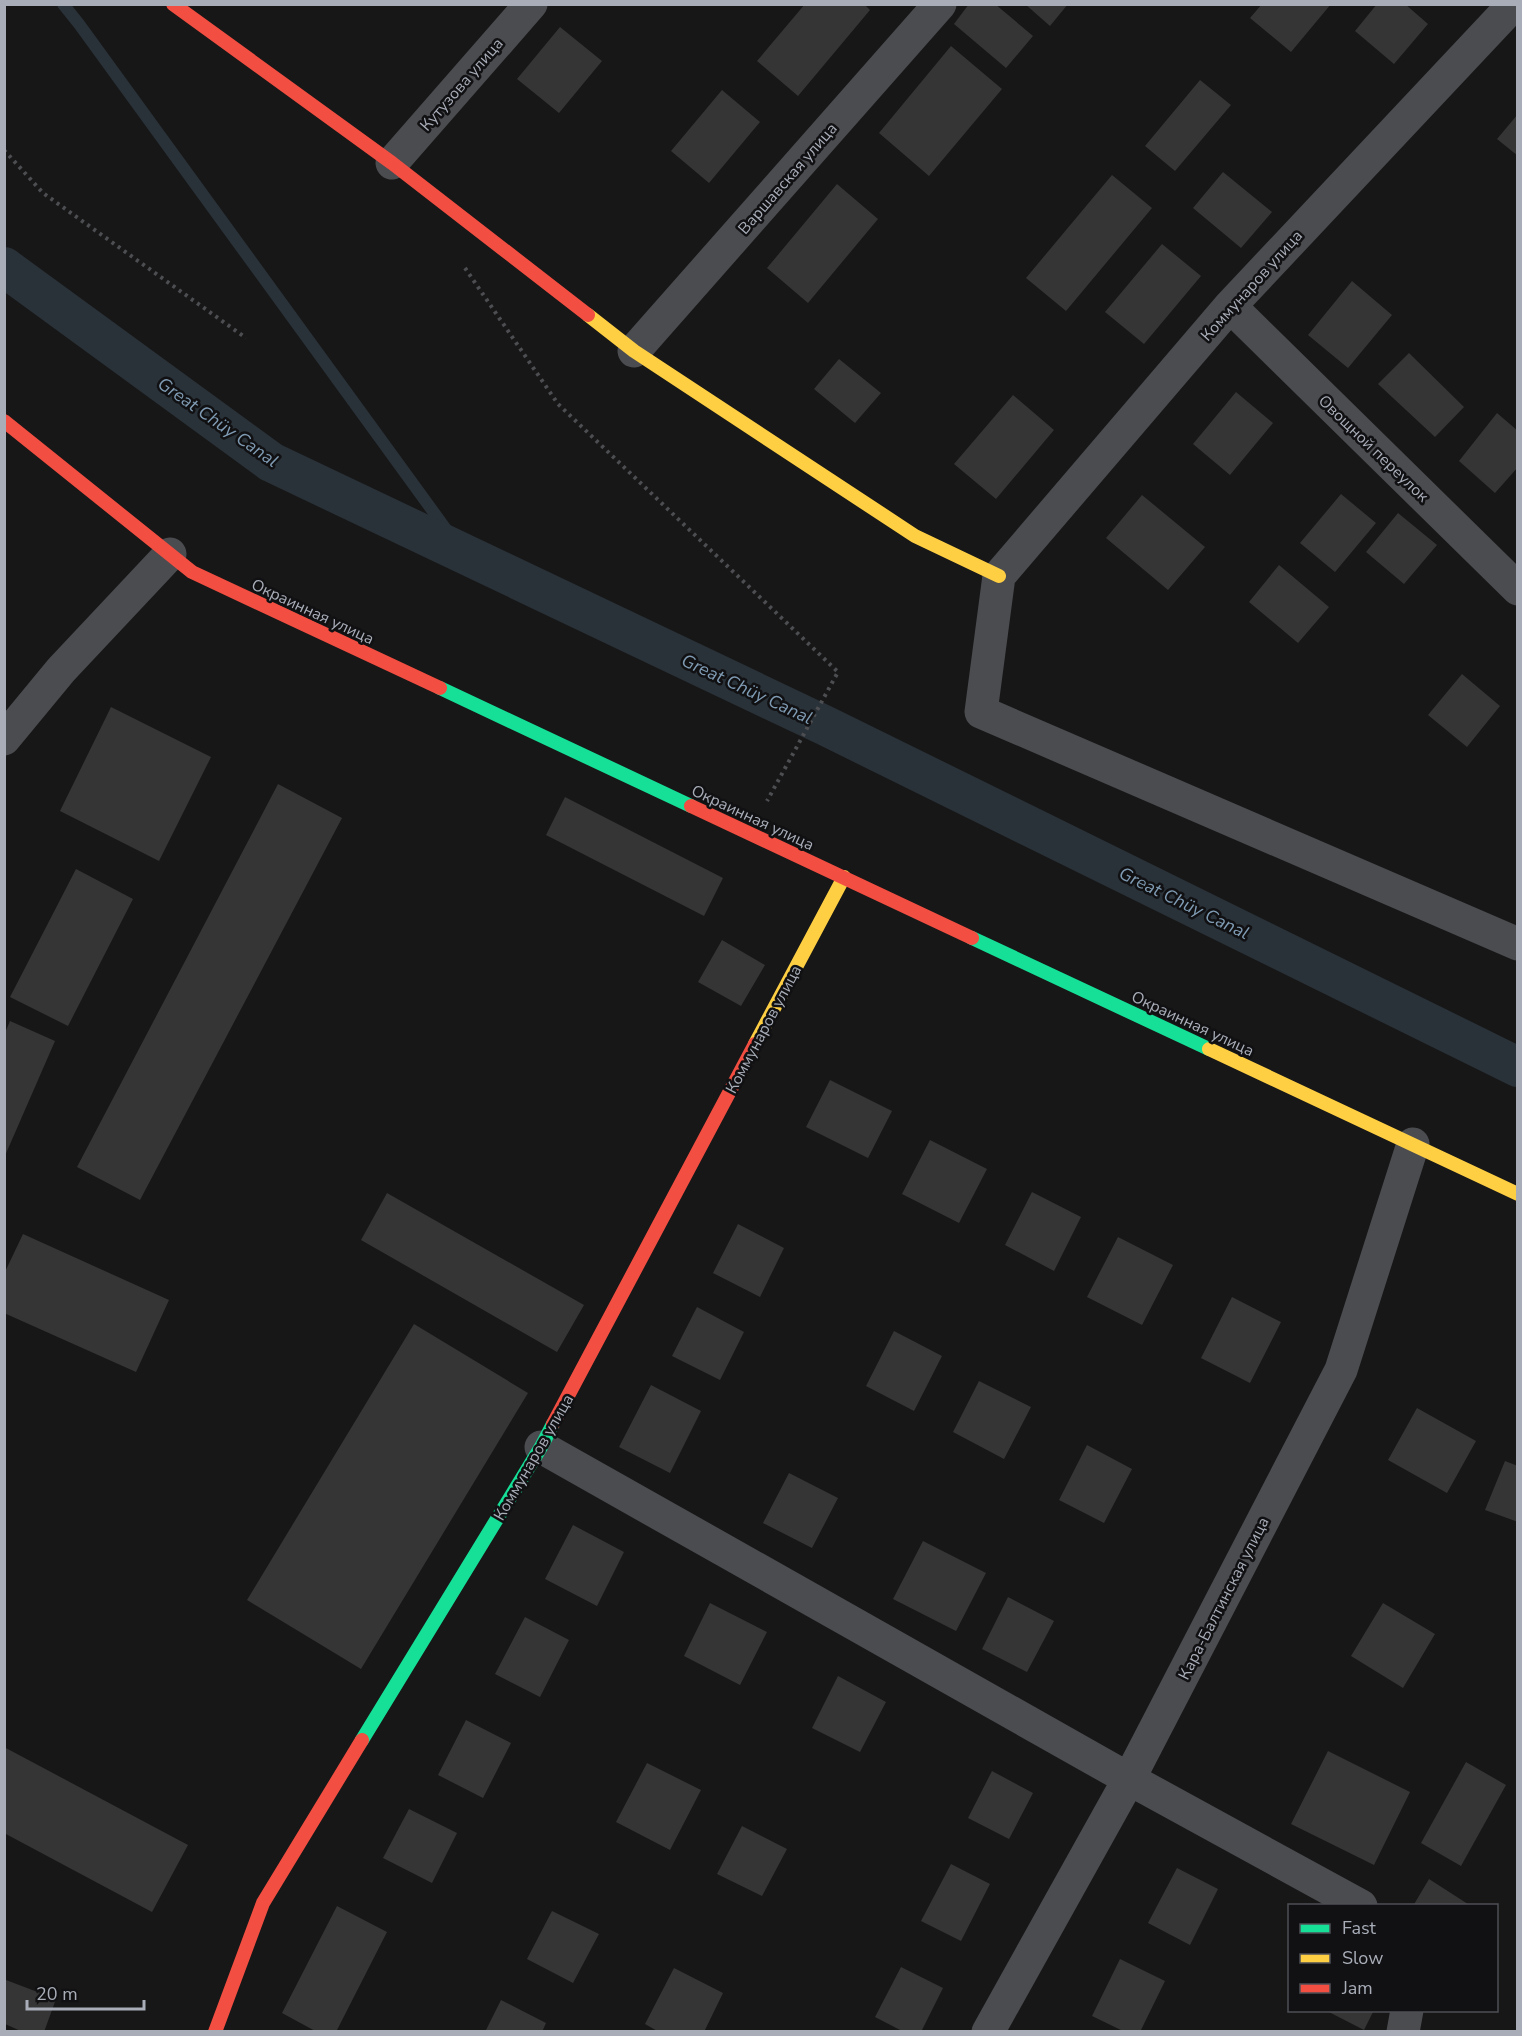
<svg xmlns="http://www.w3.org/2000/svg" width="1522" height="2036" font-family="'Nunito Sans',sans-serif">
<rect width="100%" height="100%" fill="#171717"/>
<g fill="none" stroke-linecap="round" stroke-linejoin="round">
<path stroke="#2a3239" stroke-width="12" d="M 63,4 L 79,24 L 464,554"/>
<path stroke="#2a3239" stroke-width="40" d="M 4,267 L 271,462 L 826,726 L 1518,1067"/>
</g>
<path fill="#353536" d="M 805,4 L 864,4 L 870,10 L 798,96 L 757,61 Z
M 969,4 L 995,4 L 1033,36 L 1006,68 L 954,24 Z
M 1025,4 L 1068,4 L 1050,26 Z
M 1262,4 L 1331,4 L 1291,52 L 1250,18 Z
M 1377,4 L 1405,4 L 1428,24 L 1394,64 L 1355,31 Z
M 560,27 L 602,61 L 559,113 L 517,79 Z
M 951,46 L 1002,89 L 929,176 L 879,133 Z
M 1200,80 L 1231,105 L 1175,171 L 1145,146 Z
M 722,90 L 760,122 L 709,183 L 671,151 Z
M 1518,114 L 1518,156 L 1497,139 Z
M 1223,172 L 1272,212 L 1241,248 L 1193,208 Z
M 1112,175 L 1152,208 L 1066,311 L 1026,278 Z
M 837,184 L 878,219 L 808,303 L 767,268 Z
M 1162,244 L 1201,276 L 1144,344 L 1105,312 Z
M 1352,281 L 1392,315 L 1348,368 L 1308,335 Z
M 1409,353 L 1464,407 L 1435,437 L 1378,384 Z
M 839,359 L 881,393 L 855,423 L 814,389 Z
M 1236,392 L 1273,423 L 1230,475 L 1193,444 Z
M 1013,395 L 1054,430 L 996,499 L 954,464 Z
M 1497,413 L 1518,431 L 1518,467 L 1495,493 L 1459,461 Z
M 1341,494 L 1376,523 L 1335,572 L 1300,543 Z
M 1142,495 L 1205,547 L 1168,590 L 1106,538 Z
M 1398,513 L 1437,545 L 1404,584 L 1366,552 Z
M 1279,565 L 1329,607 L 1298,643 L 1249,602 Z
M 1462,674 L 1500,706 L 1467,747 L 1428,715 Z
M 111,707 L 211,757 L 159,861 L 60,811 Z
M 278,784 L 342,818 L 140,1200 L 77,1167 Z
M 565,797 L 723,878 L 704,916 L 546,835 Z
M 76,869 L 133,899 L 68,1026 L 10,997 Z
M 722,940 L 765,965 L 741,1006 L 698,982 Z
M 10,1021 L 55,1041 L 4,1158 L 4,1035 Z
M 830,1080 L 892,1111 L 868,1158 L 806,1127 Z
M 930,1140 L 987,1169 L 959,1223 L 902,1194 Z
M 1032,1192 L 1081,1217 L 1054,1271 L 1005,1245 Z
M 387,1193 L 584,1305 L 557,1352 L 361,1240 Z
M 738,1224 L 784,1248 L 760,1297 L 713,1273 Z
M 23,1234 L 169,1300 L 136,1372 L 4,1313 L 4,1274 Z
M 1118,1237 L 1173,1265 L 1142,1325 L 1087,1297 Z
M 1232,1297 L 1281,1322 L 1250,1383 L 1201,1358 Z
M 697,1307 L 744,1332 L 720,1380 L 672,1356 Z
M 414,1324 L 528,1393 L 361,1669 L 247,1600 Z
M 894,1331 L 942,1356 L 914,1411 L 866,1386 Z
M 979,1381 L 1031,1407 L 1004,1459 L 953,1432 Z
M 651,1385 L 701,1411 L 670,1473 L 619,1447 Z
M 1417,1408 L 1476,1441 L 1447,1493 L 1388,1460 Z
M 1087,1445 L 1132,1469 L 1104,1523 L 1059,1500 Z
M 1505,1461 L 1518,1466 L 1518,1522 L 1485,1510 Z
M 789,1473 L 838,1498 L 812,1548 L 763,1523 Z
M 573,1525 L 624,1552 L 597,1606 L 545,1579 Z
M 923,1541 L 986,1573 L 956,1631 L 893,1599 Z
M 1008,1597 L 1054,1621 L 1027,1672 L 982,1649 Z
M 710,1603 L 767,1632 L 740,1685 L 684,1656 Z
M 1383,1603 L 1435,1634 L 1403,1688 L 1351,1656 Z
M 525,1617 L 569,1640 L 540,1697 L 495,1674 Z
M 838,1676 L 886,1702 L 860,1752 L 812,1728 Z
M 466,1720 L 511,1743 L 483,1798 L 438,1775 Z
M 4,1747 L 188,1845 L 152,1912 L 4,1833 Z
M 1328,1751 L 1410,1792 L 1374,1865 L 1291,1824 Z
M 1466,1762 L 1506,1785 L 1461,1866 L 1421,1843 Z
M 647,1763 L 701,1790 L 670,1850 L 616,1822 Z
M 992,1771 L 1033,1793 L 1009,1839 L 968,1818 Z
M 409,1809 L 457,1833 L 432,1883 L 383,1858 Z
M 742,1826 L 787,1849 L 762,1896 L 717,1874 Z
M 951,1864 L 990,1884 L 961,1941 L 921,1921 Z
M 1177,1868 L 1218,1889 L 1190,1945 L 1148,1923 Z
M 1429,1879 L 1471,1906 L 1413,1906 Z
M 337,1906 L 387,1932 L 336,2032 L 317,2032 L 282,2013 Z
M 552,1911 L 599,1934 L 573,1983 L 527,1959 Z
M 1120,1959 L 1165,1981 L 1140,2032 L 1125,2032 L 1092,2016 Z
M 901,1967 L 943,1988 L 921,2032 L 904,2032 L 875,2017 Z
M 674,1968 L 723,1993 L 704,2032 L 659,2032 L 645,2024 Z
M 6,1980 L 56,1999 L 44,2032 L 23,2032 L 5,2024 Z
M 501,2000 L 546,2023 L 542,2032 L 485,2032 Z
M 1325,2010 L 1374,2010 L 1364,2030 Z"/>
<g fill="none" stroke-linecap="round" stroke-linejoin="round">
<path stroke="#4d4e52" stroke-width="4" stroke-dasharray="3 4.5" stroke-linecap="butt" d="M 4,150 L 43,193 L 246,338
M 465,268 L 558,404 L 838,672 L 767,801"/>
<path stroke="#4b4c50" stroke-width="33" d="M 1514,4 L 1230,306 L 999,576 L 981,712 L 1518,944
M 392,163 L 531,4
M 1230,306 L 1518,589
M 634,351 L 940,4
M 4,739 L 61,670 L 170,554
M 541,1447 L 1129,1779 L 1361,1906
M 988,2032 L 1129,1779 L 1341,1370 L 1413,1144
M 1403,2032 L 1407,2010"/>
<path stroke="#16e098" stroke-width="14" d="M 440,688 L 691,806
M 972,938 L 1209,1049
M 362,1740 L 541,1447 L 553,1424"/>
<path stroke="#ffcf43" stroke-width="14" d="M 588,315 L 634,351 L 915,536 L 999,576
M 755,1044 L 844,877
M 1209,1049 L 1518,1194"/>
<path stroke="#f24e42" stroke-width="14" d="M 173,4 L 392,163 L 588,315
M 4,421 L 192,572 L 440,688
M 691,806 L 972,938
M 553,1424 L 755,1044
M 215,2032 L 263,1903 L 362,1740"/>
</g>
<g text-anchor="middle" stroke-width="5" stroke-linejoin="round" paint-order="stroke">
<g font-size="16" fill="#a8adb8" stroke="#111113">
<text transform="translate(461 84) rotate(-49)" y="6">Кутузова улица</text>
<text transform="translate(787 178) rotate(-49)" y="6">Варшавская улица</text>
<text transform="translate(1251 285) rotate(-48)" y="6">Коммунаров улица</text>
<text transform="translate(1374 448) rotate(44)" y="6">Овощной переулок</text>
<text transform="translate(313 611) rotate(25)" y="6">Окраинная улица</text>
<text transform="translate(753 817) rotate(25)" y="6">Окраинная улица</text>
<text transform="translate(1193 1023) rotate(25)" y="6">Окраинная улица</text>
<text transform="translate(763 1029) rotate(-62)" y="6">Коммунаров улица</text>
<text transform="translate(533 1457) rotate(-60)" y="6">Коммунаров улица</text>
<text transform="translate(1223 1598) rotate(-63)" y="6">Кара-Балтинская улица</text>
</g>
<g font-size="18" font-style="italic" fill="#7f9bb3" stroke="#111113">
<text transform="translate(218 422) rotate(35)" y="6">Great Chüy Canal</text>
<text transform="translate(747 689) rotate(25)" y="6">Great Chüy Canal</text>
<text transform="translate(1184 903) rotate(26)" y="6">Great Chüy Canal</text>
</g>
</g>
<rect width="1522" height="2036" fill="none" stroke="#a8adb8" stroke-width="12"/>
<rect x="1288" y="1904" width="210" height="108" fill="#111113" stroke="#4d4f55" stroke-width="1.5"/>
<rect x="1300" y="1924" width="30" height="9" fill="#16e098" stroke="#4d4f55" stroke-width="1.5"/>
<text x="1342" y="1934" font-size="18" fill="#a8adb8">Fast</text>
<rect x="1300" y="1954" width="30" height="9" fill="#ffcf43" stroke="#4d4f55" stroke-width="1.5"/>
<text x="1342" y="1964" font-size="18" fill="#a8adb8">Slow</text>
<rect x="1300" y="1984" width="30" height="9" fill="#f24e42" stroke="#4d4f55" stroke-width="1.5"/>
<text x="1342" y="1994" font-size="18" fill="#a8adb8">Jam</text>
<path d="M27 2000v9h117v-9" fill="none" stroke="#a8adb8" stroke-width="3"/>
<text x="36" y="2000" font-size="18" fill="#a8adb8" stroke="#111113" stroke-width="4.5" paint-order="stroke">20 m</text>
</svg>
